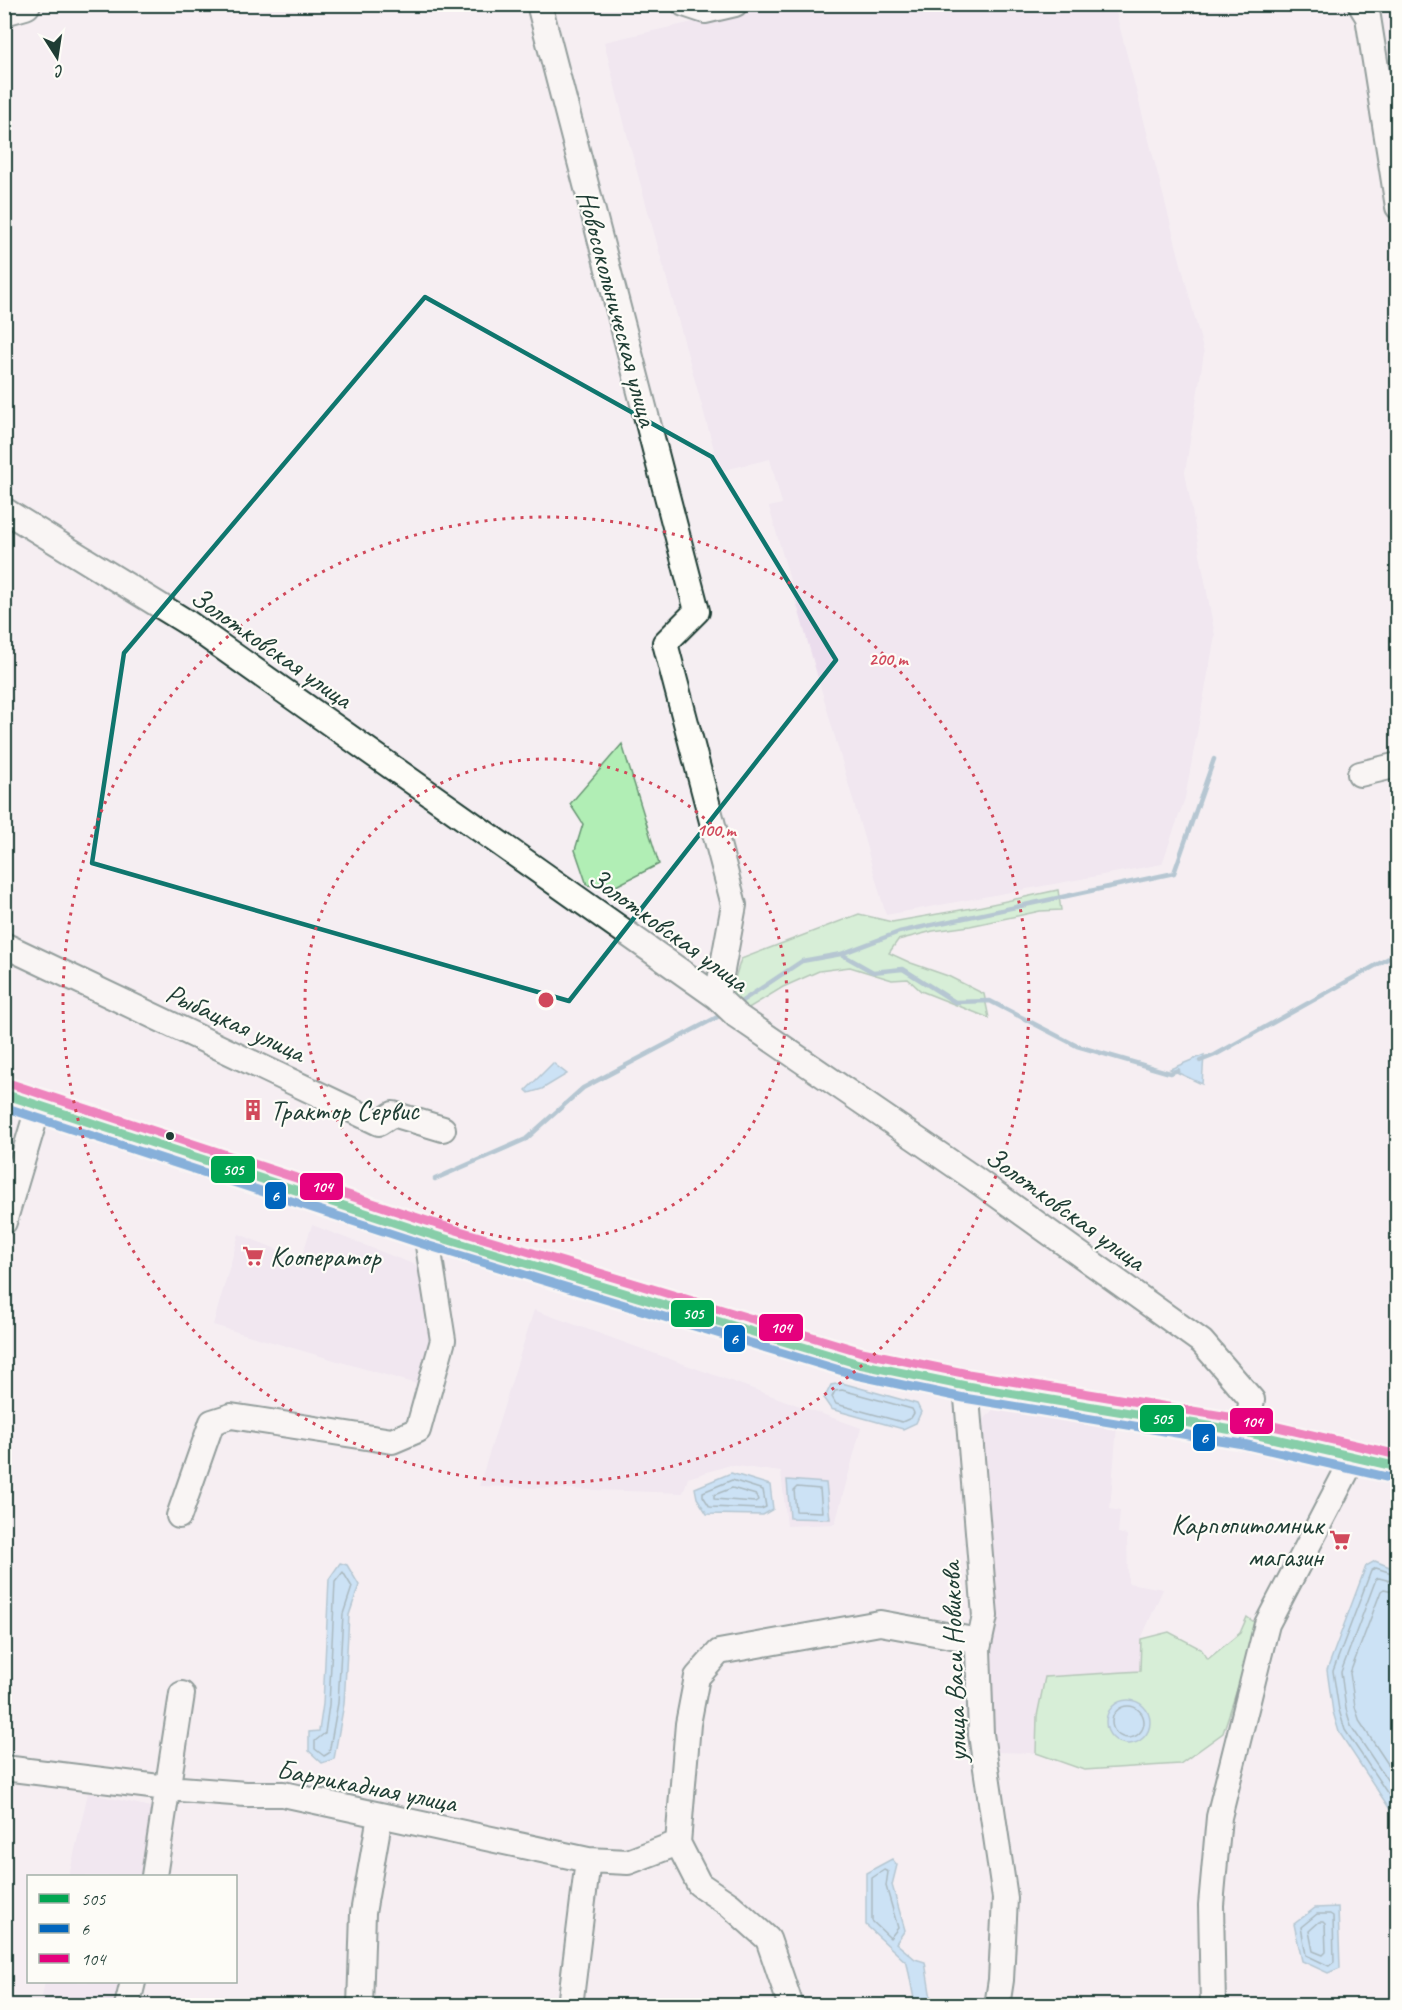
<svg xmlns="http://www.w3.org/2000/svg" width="1402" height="2010" font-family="Caveat,sans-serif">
<rect width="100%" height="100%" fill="#f5eef2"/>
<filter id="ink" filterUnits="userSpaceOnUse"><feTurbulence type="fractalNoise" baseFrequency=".0167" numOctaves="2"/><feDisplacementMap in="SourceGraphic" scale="12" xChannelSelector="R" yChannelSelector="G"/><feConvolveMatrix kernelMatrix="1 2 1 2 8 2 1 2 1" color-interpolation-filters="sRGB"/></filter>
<g filter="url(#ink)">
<path fill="#ebdded" d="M 769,5 L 1114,5 L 1204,353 L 1185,472 L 1215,636 L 1185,798 L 1162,864 L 886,915 L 769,507 L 782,504 L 770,459 L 720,471 L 630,146 L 604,42 Z
M 312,1225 L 426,1269 L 433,1341 L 417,1384 L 213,1325 L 239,1234 L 301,1259 Z
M 534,1310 L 861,1428 L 835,1524 L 787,1526 L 781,1472 L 730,1465 L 688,1478 L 683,1493 L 479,1486 Z
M 996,1406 L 1117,1426 L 1110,1509 L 1120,1511 L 1118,1533 L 1127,1535 L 1128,1583 L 1163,1589 L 1141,1639 L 1140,1671 L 1037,1716 L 1036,1753 L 992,1752 L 982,1422 Z
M 88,1793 L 164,1810 L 148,1876 L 69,1876 Z
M 45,1982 L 125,1982 L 119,2005 L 40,2006 Z"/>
<path fill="#b1eeb5" stroke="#689674" stroke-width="1.5" d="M 622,744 L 659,864 L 612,888 L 587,885 L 575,850 L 583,824 L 570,804 Z
M 1058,890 L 1061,910 L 1040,911 L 970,926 L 933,931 L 898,940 L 889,953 L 911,963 L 948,976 L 984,994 L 989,1018 L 921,991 L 908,979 L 892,980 L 850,967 L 819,971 L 783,987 L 742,1012 L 729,997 L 741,959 L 859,914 L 892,922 L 978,907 Z
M 1247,1617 L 1258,1625 L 1223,1733 L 1180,1764 L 1084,1770 L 1036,1753 L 1037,1716 L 1045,1677 L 1140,1671 L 1141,1639 L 1169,1632 L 1201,1649 L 1208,1659 L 1240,1633 Z"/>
<path fill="#99d2f9" stroke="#6896aa" stroke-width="1.5" d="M 1204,1055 L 1202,1084 L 1170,1069 Z
M 553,1063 L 567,1074 L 542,1089 L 529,1093 L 526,1090 Z
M 842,1383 L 917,1404 L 921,1412 L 916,1423 L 903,1429 L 831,1409 L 824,1399 L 831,1385 Z
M 731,1473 L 770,1485 L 773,1509 L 763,1515 L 707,1514 L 697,1498 L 695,1488 Z
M 787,1480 L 826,1483 L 830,1519 L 790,1518 Z
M 1375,1561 L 1397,1570 L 1397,1820 L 1339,1732 L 1333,1712 L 1327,1670 L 1366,1566 Z
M 340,1563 L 347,1565 L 359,1585 L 349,1615 L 344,1704 L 334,1759 L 322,1763 L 309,1751 L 309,1732 L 319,1731 L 323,1704 L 329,1579 Z
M1106 1722a22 22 0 1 1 44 0a22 22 0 1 1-44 0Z
M 892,1859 L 897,1865 L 892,1885 L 905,1930 L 896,1943 L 915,1959 L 925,1962 L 932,2005 L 918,2005 L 914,1999 L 907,1963 L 866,1925 L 866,1873 Z
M 1338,1907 L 1340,1968 L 1328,1973 L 1302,1961 L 1294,1924 L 1315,1908 Z"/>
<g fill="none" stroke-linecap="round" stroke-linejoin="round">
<path stroke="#507983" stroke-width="1.5" d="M 842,1390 L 912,1409 L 914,1413 L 911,1418 L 902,1422 L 836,1404 L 832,1397 L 835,1391 Z
M 732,1480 L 763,1490 L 766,1507 L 761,1509 L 710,1507 L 703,1496 L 703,1492 Z
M 797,1487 L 820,1489 L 822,1512 L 796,1511 L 794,1490 Z
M 732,1488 L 756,1495 L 758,1500 L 755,1502 L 714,1499 L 714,1495 Z
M 343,1572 L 352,1587 L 343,1614 L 338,1703 L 329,1753 L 324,1756 L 315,1749 L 315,1741 L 325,1733 L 329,1705 L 335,1582 Z
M 1398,1575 L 1376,1568 L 1371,1571 L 1333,1671 L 1339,1710 L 1345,1730 L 1398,1809
M 1398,1583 L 1379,1578 L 1376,1579 L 1341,1672 L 1346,1709 L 1351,1726 L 1398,1796
M 1398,1592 L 1384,1589 L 1381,1591 L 1350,1673 L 1355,1707 L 1360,1722 L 1398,1779
M1112 1722a16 16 0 1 1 32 0a16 16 0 1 1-32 0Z
M 884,1870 L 888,1872 L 886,1886 L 898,1928 L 890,1938 L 872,1921 L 872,1878 Z
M 1317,1914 L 1330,1914 L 1333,1916 L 1334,1962 L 1329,1966 L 1306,1955 L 1301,1927 Z
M 1319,1922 L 1323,1922 L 1325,1924 L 1326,1952 L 1323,1955 L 1313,1951 L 1309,1931 Z"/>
<path stroke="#6896aa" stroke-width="4.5" d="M 841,954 L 899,932 L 1174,873 L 1214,759
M 736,1005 L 802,961 L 841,954 L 873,972 L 903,969 L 955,1002 L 990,1001 L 1077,1046 L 1170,1073 L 1178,1070
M 1200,1061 L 1215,1055 L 1398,953
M 435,1179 L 526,1139 L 583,1088 L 725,1013"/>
<defs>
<path id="minor" d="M 539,4 L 697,611 L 665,643 L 734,905 L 717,997
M 684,4 L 705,11 L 735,4
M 1360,4 L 1368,17 L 1398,207
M 4,510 L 188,623 L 717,997 L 737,1016 L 972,1177 L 1202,1342 L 1252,1400 L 1245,1432
M 1360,774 L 1398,765
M 4,945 L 379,1123 L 393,1114 L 443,1129
M 4,1222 L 39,1105
M 966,1386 L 985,1616 L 978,1649 L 981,1734 L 1005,1898 L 1001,1980 L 997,2006
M 179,1516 L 212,1422 L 231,1416 L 392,1441 L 418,1430 L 443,1340 L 426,1233
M 4,1768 L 167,1788 L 246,1794 L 283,1794 L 588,1860 L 628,1862 L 678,1843
M 678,1843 L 688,1724 L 697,1677 L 719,1652 L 880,1623 L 979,1641
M 678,1843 L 699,1884 L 730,1905 L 768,1939 L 791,2006
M 154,1876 L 182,1694
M 127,2006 L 133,1982
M 360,2006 L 363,1913 L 380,1816
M 570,2006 L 588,1860
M 1213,2006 L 1211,1905 L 1219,1817 L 1267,1624 L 1354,1457"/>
<path id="major" d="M 4,10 L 25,4
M 4,1094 L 426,1233 L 859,1364 L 966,1386 L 1245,1432 L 1398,1467"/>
</defs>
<use href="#minor" stroke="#1f3d34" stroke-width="28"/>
<use href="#major" stroke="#1f3d34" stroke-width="34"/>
<use href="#minor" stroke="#fdfcf7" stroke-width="24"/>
<use href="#major" stroke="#fdfcf7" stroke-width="30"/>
<defs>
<path id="bus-1" d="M 4,1094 L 426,1233 L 859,1364 L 966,1386 L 1245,1432 L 1398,1467"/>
<path id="bus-2" d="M 4,1107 L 423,1244 L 856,1375 L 964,1398 L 1243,1444 L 1395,1479"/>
<path id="bus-3" d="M 8,1083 L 430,1222 L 862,1352 L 968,1374 L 1247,1420 L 1398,1455"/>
</defs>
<use href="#bus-1" stroke="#fdfcf7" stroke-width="14"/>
<use href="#bus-2" stroke="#fdfcf7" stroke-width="14"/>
<use href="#bus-3" stroke="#fdfcf7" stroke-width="14"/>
<use href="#bus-1" stroke="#00a651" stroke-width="9"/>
<use href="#bus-2" stroke="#0065bd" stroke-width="9"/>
<use href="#bus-3" stroke="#e5007d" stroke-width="9"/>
</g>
</g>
<path d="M0 0H1402V2010H0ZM 425,297 L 712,457 L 836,660 L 569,1001 L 92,863 L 124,653 Z" fill="#f5eef2" fill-opacity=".55" fill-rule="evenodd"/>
<path fill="none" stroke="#0f766e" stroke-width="4.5" stroke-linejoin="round" d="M 425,297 L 712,457 L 836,660 L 569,1001 L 92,863 L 124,653 Z"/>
<g fill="none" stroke="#d1495b" stroke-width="3" stroke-dasharray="3 6">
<circle cx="546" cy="1000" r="241"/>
<circle cx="546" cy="1000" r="483"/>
</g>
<defs>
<symbol id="building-bare" viewBox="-9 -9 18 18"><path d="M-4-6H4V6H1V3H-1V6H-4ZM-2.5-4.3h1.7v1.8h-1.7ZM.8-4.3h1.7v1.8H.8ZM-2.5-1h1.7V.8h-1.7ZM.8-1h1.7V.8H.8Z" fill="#d1495b" stroke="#fdfcf7" stroke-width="2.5" paint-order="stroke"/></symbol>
<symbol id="supermarket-bare" viewBox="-9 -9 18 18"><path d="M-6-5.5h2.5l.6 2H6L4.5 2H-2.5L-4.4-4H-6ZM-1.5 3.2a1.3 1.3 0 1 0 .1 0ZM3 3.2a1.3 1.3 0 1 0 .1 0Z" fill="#d1495b" stroke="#fdfcf7" stroke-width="2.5" paint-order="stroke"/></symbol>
</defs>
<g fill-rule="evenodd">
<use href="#building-bare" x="238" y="1095" width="30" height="30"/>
<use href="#supermarket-bare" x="238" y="1241" width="30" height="30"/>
<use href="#supermarket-bare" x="1325" y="1525" width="30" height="30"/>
</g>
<circle fill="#1f3d34" stroke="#fdfcf7" stroke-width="2" cx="170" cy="1136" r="5"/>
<g text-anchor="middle" stroke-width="4.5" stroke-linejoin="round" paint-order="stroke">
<g font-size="28" fill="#1f3d34" stroke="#fdfcf7">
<text transform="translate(618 308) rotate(75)" y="10">Новосокольническая улица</text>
<text transform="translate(272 647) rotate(35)" y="10">Золотковская улица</text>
<text transform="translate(669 929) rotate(36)" y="10">Золотковская улица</text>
<text transform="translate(236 1022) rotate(25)" y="10">Рыбацкая улица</text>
<text transform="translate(1066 1208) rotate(36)" y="10">Золотковская улица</text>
<text transform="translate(953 1662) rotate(-92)" y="10">улица Васи Новикова</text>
<text transform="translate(367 1785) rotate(11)" y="10">Баррикадная улица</text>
</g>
<g font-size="28" fill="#1f3d34" stroke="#fdfcf7" text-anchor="start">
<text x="270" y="1120">Трактор Сервис</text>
<text x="270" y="1266">Кооператор</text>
<text x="1323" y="1534" text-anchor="end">Карпопитомник<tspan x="1323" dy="32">магазин</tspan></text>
</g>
</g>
<circle cx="546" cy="1000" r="9" fill="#d1495b" stroke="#fdfcf7" stroke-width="3"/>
<g font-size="18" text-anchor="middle" font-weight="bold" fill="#d1495b" stroke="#fdfcf7" stroke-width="4.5" stroke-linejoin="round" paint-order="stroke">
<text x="888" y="665">200 m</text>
<text x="716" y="836">100 m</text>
</g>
<g stroke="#fdfcf7" stroke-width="2">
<rect x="210" y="1155" width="46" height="29" rx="6" fill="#00a651"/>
<rect x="299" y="1172" width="45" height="29" rx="6" fill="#e5007d"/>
<rect x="264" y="1181" width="23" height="29" rx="6" fill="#0065bd"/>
<rect x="670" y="1299" width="45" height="29" rx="6" fill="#00a651"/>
<rect x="758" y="1313" width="46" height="29" rx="6" fill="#e5007d"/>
<rect x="723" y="1324" width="23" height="29" rx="6" fill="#0065bd"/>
<rect x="1139" y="1404" width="46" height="29" rx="6" fill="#00a651"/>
<rect x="1229" y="1407" width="45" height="28" rx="6" fill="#e5007d"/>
<rect x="1192" y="1423" width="24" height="29" rx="6" fill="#0065bd"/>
</g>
<g font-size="16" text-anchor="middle" font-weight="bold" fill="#fff">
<text x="233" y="1175">505</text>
<text x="322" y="1192">104</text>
<text x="275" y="1201">6</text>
<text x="693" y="1319">505</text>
<text x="781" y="1333">104</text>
<text x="734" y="1344">6</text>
<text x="1162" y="1424">505</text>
<text x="1252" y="1427">104</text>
<text x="1204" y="1443">6</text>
</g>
<rect width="1402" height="2010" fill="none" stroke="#fdfcf7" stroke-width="24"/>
<rect x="12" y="12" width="1378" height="1986" fill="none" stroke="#1f3d34" stroke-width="2" filter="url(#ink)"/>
<rect x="27" y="1875" width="210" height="108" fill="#fdfcf7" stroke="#a4b0a9" stroke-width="1.5"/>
<rect x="39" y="1894" width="30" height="9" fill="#00a651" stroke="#a4b0a9" stroke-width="1.5"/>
<text x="81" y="1905" font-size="18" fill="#1f3d34">505</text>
<rect x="39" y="1924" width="30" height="9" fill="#0065bd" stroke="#a4b0a9" stroke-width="1.5"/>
<text x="81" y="1935" font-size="18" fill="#1f3d34">6</text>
<rect x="39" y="1954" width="30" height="9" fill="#e5007d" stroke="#a4b0a9" stroke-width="1.5"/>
<text x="81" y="1965" font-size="18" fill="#1f3d34">104</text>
<g transform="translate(57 57) rotate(168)" stroke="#fdfcf7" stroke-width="4.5" paint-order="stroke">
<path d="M0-4.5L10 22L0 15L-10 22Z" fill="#1f3d34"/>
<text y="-9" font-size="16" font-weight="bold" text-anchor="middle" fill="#1f3d34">С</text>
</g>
</svg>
